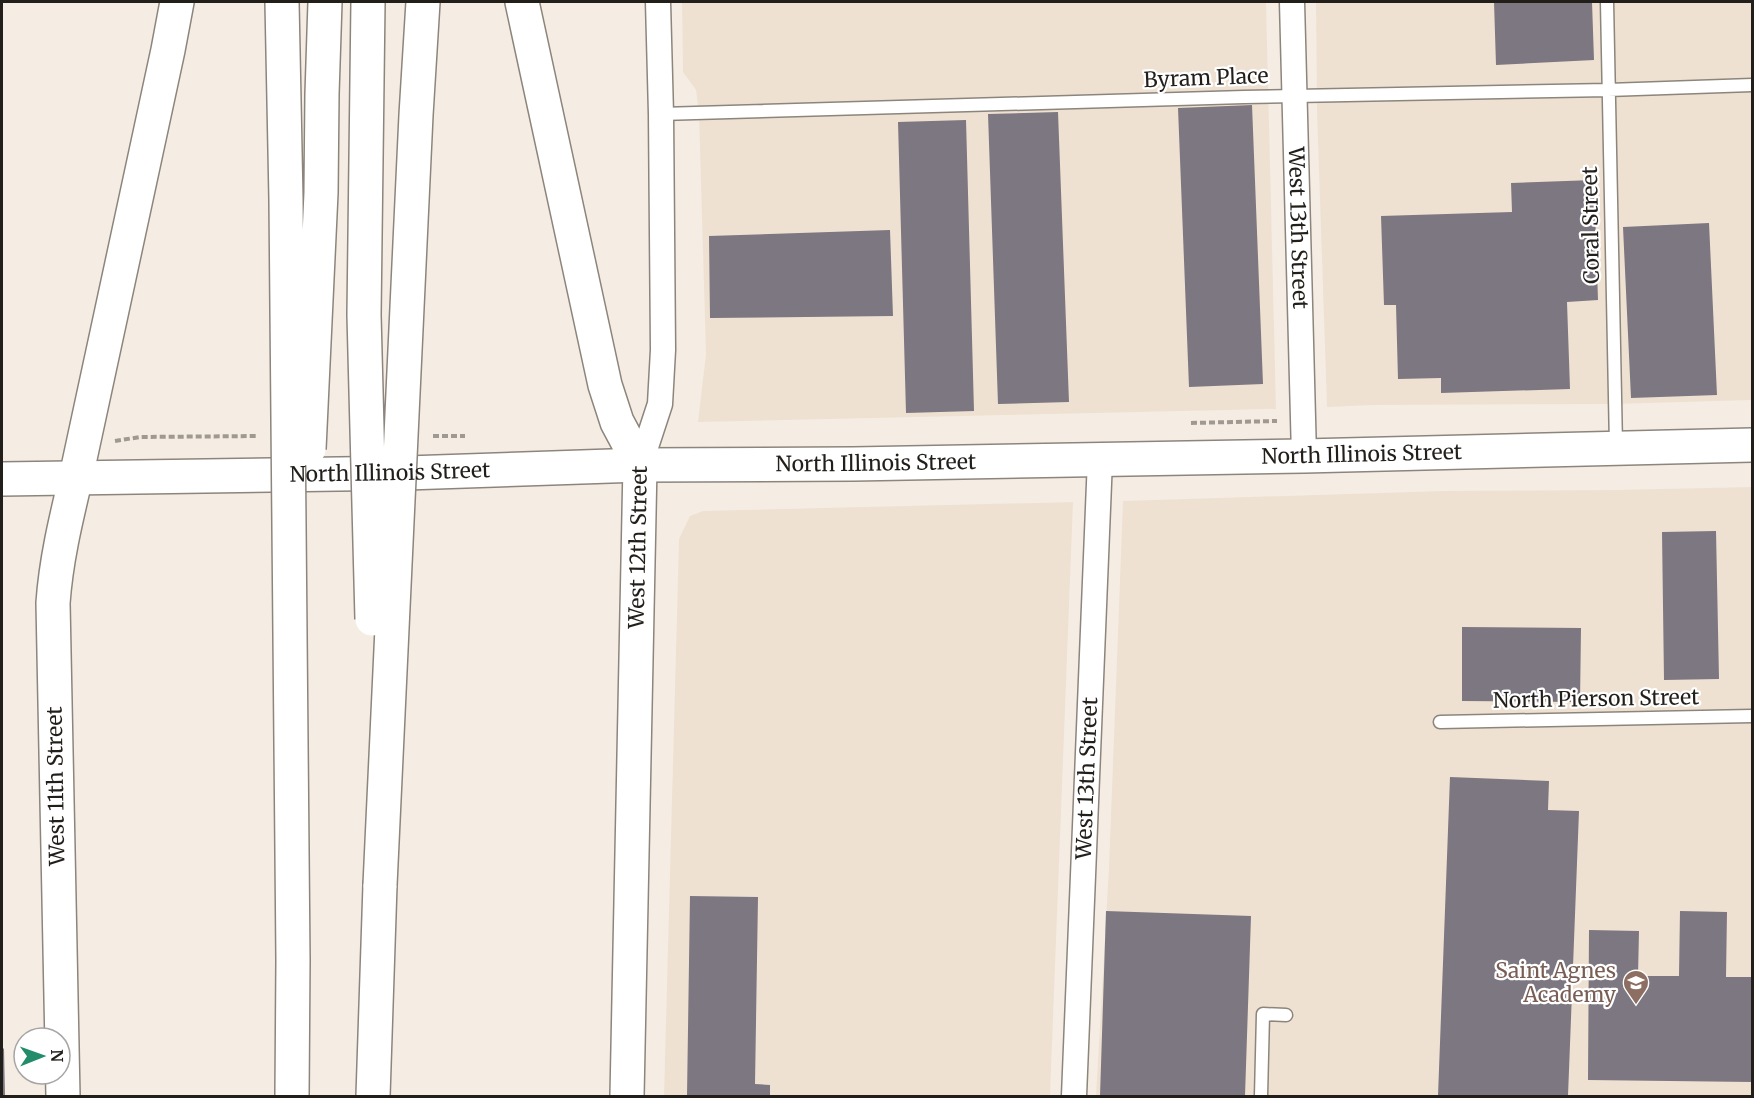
<svg xmlns="http://www.w3.org/2000/svg" width="1754" height="1098" font-family="Merriweather,serif">
<rect width="100%" height="100%" fill="#f5ede3"/>
<path fill="#eee1d1" d="M 682,2 L 1266,2 L 1276,409 L 698,422 L 706,354 L 699,113 L 696,90 L 683,72 Z
M 1316,2 L 1752,2 L 1752,400 L 1615,404 L 1372,405 L 1327,407 L 1317,110 Z
M 1752,487 L 1752,1096 L 1096,1096 L 1109,868 L 1123,501 L 1444,491 L 1616,490 Z
M 1073,502 L 1050,1096 L 664,1096 L 679,539 L 690,516 L 703,511 Z"/>
<path fill="#7c7781" d="M 1494,2 L 1592,2 L 1594,60 L 1496,65 Z
M 1252,105 L 1263,384 L 1189,387 L 1178,108 Z
M 1058,112 L 1069,402 L 998,404 L 988,114 Z
M 966,120 L 974,411 L 906,413 L 898,122 Z
M 1594,180 L 1598,300 L 1567,302 L 1570,389 L 1441,393 L 1441,378 L 1398,379 L 1396,305 L 1384,305 L 1381,216 L 1512,212 L 1511,183 Z
M 1709,223 L 1717,395 L 1631,398 L 1623,227 Z
M 890,230 L 893,316 L 710,318 L 709,236 Z
M 1716,531 L 1719,679 L 1664,680 L 1662,532 Z
M 1462,627 L 1581,628 L 1580,702 L 1462,701 Z
M 1450,777 L 1549,781 L 1548,810 L 1579,811 L 1568,1096 L 1438,1096 Z
M 690,896 L 758,897 L 755,1084 L 770,1085 L 770,1096 L 687,1096 Z
M 1106,911 L 1251,916 L 1245,1096 L 1100,1096 Z
M 1680,911 L 1727,912 L 1726,977 L 1752,977 L 1752,1082 L 1588,1080 L 1589,930 L 1639,931 L 1638,976 L 1679,976 Z
M 2,1047 L 4,1049 L 5,1096 L 2,1096 Z"/>
<g fill="none" stroke-linecap="round" stroke-linejoin="round">
<defs>
<path id="lane" d="M 1607,2 L 1616,446
M 661,114 L 1244,97 L 1608,90 L 1752,85
M 1440,722 L 1752,716
M 1261,1096 L 1263,1014 L 1286,1015"/>
<g id="street">
<path id="s1" d="M 1292,2 L 1304,456"/>
<path d="M 640,465 L 660,404 L 663,350 L 661,114 L 658,2"/>
<path id="s2" d="M 1074,1096 L 1100,459"/>
</g>
<g id="secondary">
<path id="s3" d="M 2,479 L 407,473 L 640,465 L 853,464 L 1304,456 L 1752,445"/>
<path d="M 63,1096 L 53,603 C 56,560 66,519 76,477"/>
<path id="s4" d="M 627,1096 L 640,465"/>
</g>
<path id="highway" d="M 522,2 L 605,385 L 617,422 L 640,465
M 76,477 L 168,50 L 177,2
M 373,1096 L 380,885"/>
</defs>
<use href="#lane" stroke="#8c857c" stroke-width="15"/>
<use href="#street" stroke="#8c857c" stroke-width="27"/>
<use href="#secondary" stroke="#8c857c" stroke-width="36"/>
<use href="#highway" stroke="#8c857c" stroke-width="36"/>
<path stroke="#9f9992" stroke-width="4" stroke-dasharray="6 3" stroke-linecap="butt" d="M 1191,423 L 1277,421
M 433,436 L 465,436
M 115,441 L 140,437 L 258,436"/>
<use href="#lane" stroke="#fff" stroke-width="12"/>
<use href="#street" stroke="#fff" stroke-width="24"/>
<use href="#secondary" stroke="#fff" stroke-width="33"/>
<use href="#highway" stroke="#fff" stroke-width="33"/>
<defs>
<path id="highway-bridge" d="M 282,2 L 286,200 L 293,960 L 292,1096
M 368,2 L 364,315 L 372,619
M 309,449 L 321,193 L 322,94 L 325,2
M 380,885 L 416,115 L 423,2"/>
</defs>
<use href="#highway-bridge" stroke="#8c857c" stroke-width="36" stroke-linecap="butt"/>
<use href="#highway-bridge" stroke="#fff" stroke-width="33"/>
</g>
<defs>
<symbol id="school-pin" viewBox="-11 -11 22 30"><path d="M0 17L-7.5 6A9.5 9.5 0 1 1 7.5 6Z" fill="#8d6e63" stroke="#fff"/><path d="M0-5L7-2L0 1L-7-2ZM-4 1L0 2.5L4 1V4Q0 6-4 4Z" fill="#fff"/></symbol>
</defs>
<g fill-rule="evenodd">
<use href="#school-pin" x="1621" y="968" width="30" height="40"/>
</g>
<g text-anchor="middle" stroke-width="4.5" stroke-linejoin="round" paint-order="stroke">
<g font-size="21" fill="#221f1b" stroke="#fff">
<text transform="translate(1206 78) rotate(-2)" y="7">Byram Place</text>
<text transform="translate(1591 225) rotate(-91)" y="7">Coral Street</text>
<text dy="7" stroke="none"><textPath href="#s1" startOffset="226">West 13th Street</textPath></text>
<text dy="7" stroke="none"><textPath href="#s3" startOffset="1360">North Illinois Street</textPath></text>
<text dy="7" stroke="none"><textPath href="#s3" startOffset="874">North Illinois Street</textPath></text>
<text dy="7" stroke="none"><textPath href="#s3" startOffset="388">North Illinois Street</textPath></text>
<text dy="7" stroke="none"><textPath href="#s4" startOffset="549">West 12th Street</textPath></text>
<text transform="translate(1596 699) rotate(-1)" y="7">North Pierson Street</text>
<text dy="7" stroke="none"><textPath href="#s2" startOffset="318">West 13th Street</textPath></text>
<text transform="translate(56 786) rotate(-91)" y="7">West 11th Street</text>
</g>
<g font-size="21" fill="#785e54" stroke="#fff" text-anchor="end">
<text x="1616" y="978">Saint Agnes<tspan x="1616" dy="24">Academy</tspan></text>
</g>
</g>
<rect width="1754" height="1098" fill="none" stroke="#221f1b" stroke-width="6"/>
<g transform="translate(42 1056) rotate(89)"><circle r="28" fill="#ffffff" stroke="#a7a5a4" stroke-width="1.5"/>
<path d="M0-4.5L10 22L0 15L-10 22Z" fill="#238c6a"/>
<text y="-9" font-size="16" font-weight="bold" text-anchor="middle" fill="#221f1b">N</text>
</g>
</svg>
